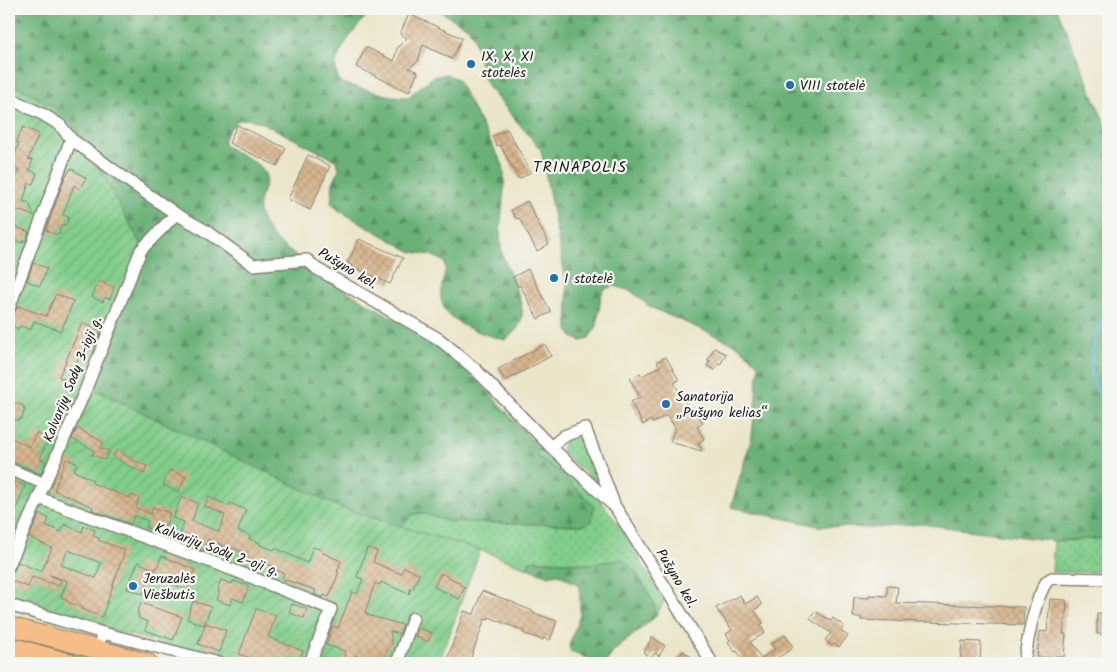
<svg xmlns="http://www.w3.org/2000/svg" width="1117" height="672" font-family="Kalam,sans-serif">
<defs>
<pattern id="grass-dots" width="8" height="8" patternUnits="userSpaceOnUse" patternTransform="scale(1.25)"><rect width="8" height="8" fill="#82ce8b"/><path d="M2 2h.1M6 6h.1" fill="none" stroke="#70b077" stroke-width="1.8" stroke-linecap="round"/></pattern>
<pattern id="forest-firs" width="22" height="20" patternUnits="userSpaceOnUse" patternTransform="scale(1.25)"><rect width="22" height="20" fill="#69b177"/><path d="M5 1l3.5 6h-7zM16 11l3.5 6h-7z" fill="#568f61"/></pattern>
<pattern id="garden-furrows" width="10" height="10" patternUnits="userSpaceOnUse" patternTransform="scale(1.25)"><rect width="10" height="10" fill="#82ce8b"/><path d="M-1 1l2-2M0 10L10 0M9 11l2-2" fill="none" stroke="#70b077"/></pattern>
<pattern id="building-cross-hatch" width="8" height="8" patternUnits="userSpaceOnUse" patternTransform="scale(1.25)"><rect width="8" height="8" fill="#d7b68e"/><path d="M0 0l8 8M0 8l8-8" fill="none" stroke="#b89c7a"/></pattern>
</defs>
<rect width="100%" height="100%" fill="#f6f6f2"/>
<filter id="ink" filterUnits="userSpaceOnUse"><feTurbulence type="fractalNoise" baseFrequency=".02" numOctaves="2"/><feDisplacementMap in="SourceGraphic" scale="10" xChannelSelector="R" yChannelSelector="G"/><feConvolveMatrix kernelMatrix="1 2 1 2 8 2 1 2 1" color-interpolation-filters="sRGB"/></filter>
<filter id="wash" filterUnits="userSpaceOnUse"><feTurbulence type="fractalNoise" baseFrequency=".0096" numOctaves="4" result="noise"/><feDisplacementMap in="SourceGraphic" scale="20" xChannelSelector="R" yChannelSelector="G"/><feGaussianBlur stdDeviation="1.12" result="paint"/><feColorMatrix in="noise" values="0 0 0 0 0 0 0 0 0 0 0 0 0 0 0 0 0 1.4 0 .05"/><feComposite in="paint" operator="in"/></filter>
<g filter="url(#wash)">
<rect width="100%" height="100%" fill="#ebe6ca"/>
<path fill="url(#grass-dots)" stroke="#4f7554" d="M 573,437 L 583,440 L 584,443 L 600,478 L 599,484 L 564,455 L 562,449 L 565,439 Z
M 540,449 L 551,460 L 559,458 L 600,500 L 619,525 L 664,601 L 655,617 L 654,603 L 636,572 L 623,560 L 590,564 L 535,560 L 530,561 L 527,568 L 480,550 L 400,527 L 414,514 L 422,513 L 450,522 L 584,525 L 591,521 L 561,473 L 536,455 Z
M 1108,538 L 1108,572 L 1052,572 L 1054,541 Z
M 9,637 L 66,647 L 125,663 L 93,663 L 9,641 Z"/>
<path fill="url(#forest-firs)" stroke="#42664a" d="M 9,9 L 374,9 L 370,11 C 359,25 339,47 336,65 C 335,72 338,77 341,83 L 391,96 L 408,97 L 433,77 L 446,74 L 457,79 L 503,165 C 508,195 496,224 502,253 C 506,268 524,302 522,315 C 521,327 514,333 505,340 C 481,333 437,323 441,291 C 442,279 448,272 444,261 L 431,255 L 412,252 L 338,210 L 331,203 L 333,183 L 339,169 L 337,161 L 263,123 L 250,119 L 238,120 L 230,129 L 223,140 L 225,146 C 236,153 252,158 261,168 C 275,184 256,193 259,210 C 261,221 269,232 276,240 C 282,246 290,251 297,257 C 339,291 390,313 435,344 C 475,372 506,413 540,449 L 536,455 L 561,473 L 594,506 L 592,521 L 585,525 L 450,522 L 422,513 L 413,514 L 400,527 L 343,509 L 91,388 L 26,91 L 9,84 Z
M 435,9 L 1057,9 L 1108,131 L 1108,538 L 1054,541 L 921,524 L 872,528 L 818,526 L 731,507 L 752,436 L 759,365 L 737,345 L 650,307 L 631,291 L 614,286 L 605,289 L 601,295 L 597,326 L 589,338 L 581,341 L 572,337 L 568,330 L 567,286 L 541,150 L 488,87 L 483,77 L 474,38 L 468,27 Z
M 623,559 L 636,572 L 654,603 L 655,617 L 614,651 L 606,662 L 597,663 L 571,652 L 569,645 L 580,615 L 580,586 L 558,574 L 549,576 L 527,568 L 530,561 L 535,560 L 590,564 Z"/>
<path fill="url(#garden-furrows)" stroke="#4f7554" d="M 9,84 L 26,91 L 55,108 L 78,131 L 144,250 L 91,388 L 343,509 L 480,550 L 439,663 L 233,663 L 9,602 Z"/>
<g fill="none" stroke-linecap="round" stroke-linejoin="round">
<path stroke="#5db7db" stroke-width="3" d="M 1108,10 L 1103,25 L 1105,45 L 1108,45
M 1108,304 C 1096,333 1077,378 1108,401"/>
</g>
<g id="blocks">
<path fill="url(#building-cross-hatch)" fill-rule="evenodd" d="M 409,14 L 462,38 L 452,59 L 423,45 L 418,61 L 409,68 L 418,72 L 409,92 L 356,67 L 366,47 L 394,61 L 397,48 L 407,38 L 400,34 Z
M 237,125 L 286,148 L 277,166 L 229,143 Z
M 23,127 L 39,134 L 28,159 L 33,160 L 29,170 L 37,173 L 33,184 L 29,183 L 23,201 L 29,203 L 34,216 L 9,207 L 9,187 L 12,188 L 19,169 L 11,166 L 19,143 L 16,142 Z
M 507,129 L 531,172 L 519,179 L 500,145 L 497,146 L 492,137 Z
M 308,155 L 330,166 L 310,210 L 288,199 Z
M 71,168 L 86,178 L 79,189 L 74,185 L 63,215 L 69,217 L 66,225 L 62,224 L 59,234 L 54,234 L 46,230 L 65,177 Z
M 527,201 L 549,244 L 537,251 L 519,218 L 516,219 L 511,210 Z
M 9,224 L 29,232 L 26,241 L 23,240 L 23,243 L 9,239 Z
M 359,239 L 403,258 L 390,284 L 347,264 Z
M 33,263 L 47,268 L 40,286 L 27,281 Z
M 528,269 L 551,312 L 538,319 L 520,285 L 518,287 L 513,277 Z
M 99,281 L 114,287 L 110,299 L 105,297 L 103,302 L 92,297 Z
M 56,294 L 73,301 L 66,321 L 65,321 L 61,331 L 34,321 L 31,330 L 20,326 L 18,329 L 9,324 L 10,315 L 14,313 L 18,306 L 46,316 Z
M 82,323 L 101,331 L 95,345 L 87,341 L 74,368 L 71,367 L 66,380 L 59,377 Z
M 545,344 L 551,356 L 505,381 L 498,369 Z
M 714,348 L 726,354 L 720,365 L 718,364 L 715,370 L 707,366 L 710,361 L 708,360 Z
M 666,357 L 679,380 L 674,383 L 690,410 L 694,407 L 703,423 L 697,427 L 704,439 L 698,443 L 702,451 L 670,442 L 675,428 L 667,415 L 653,423 L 651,420 L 643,425 L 631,402 L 640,397 L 630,379 L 640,373 L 642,376 L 660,366 L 657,362 Z
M 12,402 L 24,406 L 23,409 L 25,409 L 22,419 L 20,418 L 19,421 L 9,417 L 9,410 Z
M 77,428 L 103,442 L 100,448 L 109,451 L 105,460 L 92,454 L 94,450 L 72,439 Z
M 36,433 L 48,439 L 40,459 L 46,461 L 41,474 L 9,460 L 9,440 L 11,441 L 12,438 L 30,447 Z
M 117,450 L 135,461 L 147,466 L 144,474 L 113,457 Z
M 66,459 L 77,463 L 74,471 L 93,480 L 92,483 L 130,498 L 131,495 L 139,498 L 136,508 L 151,514 L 153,507 L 170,513 L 165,527 L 163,526 L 160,533 L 146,528 L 148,521 L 134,516 L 131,524 L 92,510 L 93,507 L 54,490 Z
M 170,470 L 186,477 L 178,492 L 163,485 Z
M 14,481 L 25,486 L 16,509 L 9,506 L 9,484 L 13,486 Z
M 181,497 L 198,503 L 192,521 L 215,530 L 219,531 L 225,515 L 205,506 L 209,497 L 229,506 L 230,503 L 246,510 L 238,531 L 251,536 L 249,539 L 260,543 L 260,545 L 274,550 L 275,548 L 307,563 L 313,547 L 322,550 L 321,552 L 341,561 L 337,572 L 339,572 L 329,597 L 324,595 L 323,598 L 314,594 L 316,590 L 282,579 L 284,573 L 273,569 L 273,566 L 246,557 L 247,554 L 230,547 L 228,551 L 221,547 L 222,545 L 208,539 L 203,551 L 185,544 L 188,537 L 180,534 L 184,522 L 173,518 Z
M 40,514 L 49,519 L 46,525 L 61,532 L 64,524 L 82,532 L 84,526 L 95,530 L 93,536 L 99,538 L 98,540 L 125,550 L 102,617 L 82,609 L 83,608 L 66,601 L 66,600 L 61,597 L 67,581 L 50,575 L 61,580 L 59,586 L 32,577 L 28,587 L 10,580 L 18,562 L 41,572 L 52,548 L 29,537 ZM 68,550 L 101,563 L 96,578 L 61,565 Z
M 367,548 L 377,551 L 373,562 L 401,574 L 404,567 L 419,574 L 413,589 L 411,588 L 409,594 L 381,582 L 380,585 L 375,583 L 365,612 L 368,613 L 367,615 L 403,625 L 399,634 L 390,631 L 392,644 L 388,648 L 382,663 L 372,660 L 371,662 L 355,655 L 352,663 L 348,663 L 343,662 L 345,651 L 326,645 L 333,626 L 338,628 L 352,592 L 357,594 L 363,579 L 357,577 Z
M 162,556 L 195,570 L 187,590 L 150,575 L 143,594 L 127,589 L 138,562 L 156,570 Z
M 441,573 L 460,583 L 460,585 L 465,587 L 459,599 L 434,587 Z
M 221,580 L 232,584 L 233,581 L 249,586 L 243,602 L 233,598 L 230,605 L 216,600 L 219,593 L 217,592 Z
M 887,586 L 898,587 L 896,603 L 1024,607 L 1023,625 L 861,620 L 861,617 L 853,617 L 854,597 L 869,598 L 869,595 L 887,596 Z
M 482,591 L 515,603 L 515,604 L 533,611 L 533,613 L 557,621 L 550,640 L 544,638 L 543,640 L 523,633 L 524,631 L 489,617 L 488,620 L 485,619 L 469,663 L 446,663 L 464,611 L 474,614 Z
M 740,595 L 745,604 L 757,597 L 762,605 L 754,610 L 763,623 L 760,625 L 765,633 L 750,642 L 761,659 L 775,649 L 771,644 L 785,635 L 793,647 L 791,648 L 792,649 L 769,663 L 745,663 L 737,651 L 735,652 L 728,642 L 730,640 L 726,634 L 732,630 L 716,608 Z
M 1050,599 L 1066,600 L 1067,606 L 1063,634 L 1066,634 L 1064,657 L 1055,656 L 1055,658 L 1037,657 L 1040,631 L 1047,632 Z
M 193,601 L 211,607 L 204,625 L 187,619 Z
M 141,603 L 182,617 L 173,640 L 145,630 L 148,622 L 138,618 L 139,614 L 137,613 Z
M 292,604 L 307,609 L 304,618 L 289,613 Z
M 256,609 L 276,615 L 268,637 L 303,651 L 300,660 L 288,656 L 286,663 L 264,663 L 239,654 Z
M 815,611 L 831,621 L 833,618 L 844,626 L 841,631 L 848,636 L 839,647 L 834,644 L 832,646 L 825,640 L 831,633 L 810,619 Z
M 1097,613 L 1108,613 L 1108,634 L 1097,634 Z
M 206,623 L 226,630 L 219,652 L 198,644 Z
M 418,628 L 432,633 L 428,642 L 415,636 Z
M 652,637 L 665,646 L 659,656 L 655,653 L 651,658 L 644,653 Z
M 962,641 L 981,642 L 980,663 L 960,663 Z
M 683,651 L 693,658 L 689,663 L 675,663 Z"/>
</g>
</g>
<g filter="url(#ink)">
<use href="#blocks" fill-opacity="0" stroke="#848173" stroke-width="1"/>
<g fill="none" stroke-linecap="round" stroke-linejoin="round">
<defs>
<path id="minor" d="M 9,98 L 44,115 L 60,125 L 71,139 L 123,177 L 176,214 L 203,229 L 253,265 L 307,260 L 317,269 L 365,296 L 439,339 L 456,353 L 476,370 L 551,447 L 616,508 L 712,663
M 9,308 L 71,139
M 551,447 L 564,436 L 585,428 L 614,504
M 9,469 L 45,484
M 39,498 L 233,570 L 331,609 L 310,663
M 9,565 L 85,391 L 141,250 L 176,214
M 9,605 L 103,633 L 101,638
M 103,633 L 218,663
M 397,663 L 413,618
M 1024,663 C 1028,639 1034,600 1047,581 L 1052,578 L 1108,579"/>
<path id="primary" d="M 9,626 L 148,663
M 9,646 L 70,663"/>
</defs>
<use href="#minor" stroke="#848173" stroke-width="14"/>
<use href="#primary" stroke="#848173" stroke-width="20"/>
<use href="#minor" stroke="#fff" stroke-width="11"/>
<use href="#primary" stroke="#f6be86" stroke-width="18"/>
</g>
</g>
<g fill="#1f6fb2" stroke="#f6f6f2" stroke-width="2">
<circle cx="471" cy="64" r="5"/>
<circle cx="790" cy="85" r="5"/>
<circle cx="554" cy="278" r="5"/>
<circle cx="666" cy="404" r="5"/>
<circle cx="133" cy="586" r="5"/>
</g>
<g text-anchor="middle" stroke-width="4.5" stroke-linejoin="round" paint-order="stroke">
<g font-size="14" fill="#1c1c1c" stroke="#f6f6f2" text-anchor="start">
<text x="481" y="61">IX, X, XI<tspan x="481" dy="16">stotelės</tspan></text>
<text x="800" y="90">VIII stotelė</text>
<text x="564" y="283">I stotelė</text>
<text x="676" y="401">Sanatorija<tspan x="676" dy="16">„Pušyno kelias“</tspan></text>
<text x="143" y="583">Jeruzalės<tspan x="143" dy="16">Viešbutis</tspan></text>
</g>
<g font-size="14" fill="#1c1c1c" stroke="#f6f6f2">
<text transform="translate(348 268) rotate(31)" y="5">Pušyno kel.</text>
<text transform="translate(72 379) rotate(-68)" y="5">Kalvarijų Sodų 3-ioji g.</text>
<text transform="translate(217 549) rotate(20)" y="5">Kalvarijų Sodų 2-oji g.</text>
<text transform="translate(677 578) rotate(59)" y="5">Pušyno kel.</text>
</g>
<g font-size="16" letter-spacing="1" fill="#1c1c1c" stroke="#f6f6f2">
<text x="580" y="172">TRINAPOLIS</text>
</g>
</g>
<rect width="1117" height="672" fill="none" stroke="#f6f6f2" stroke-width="30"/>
</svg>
